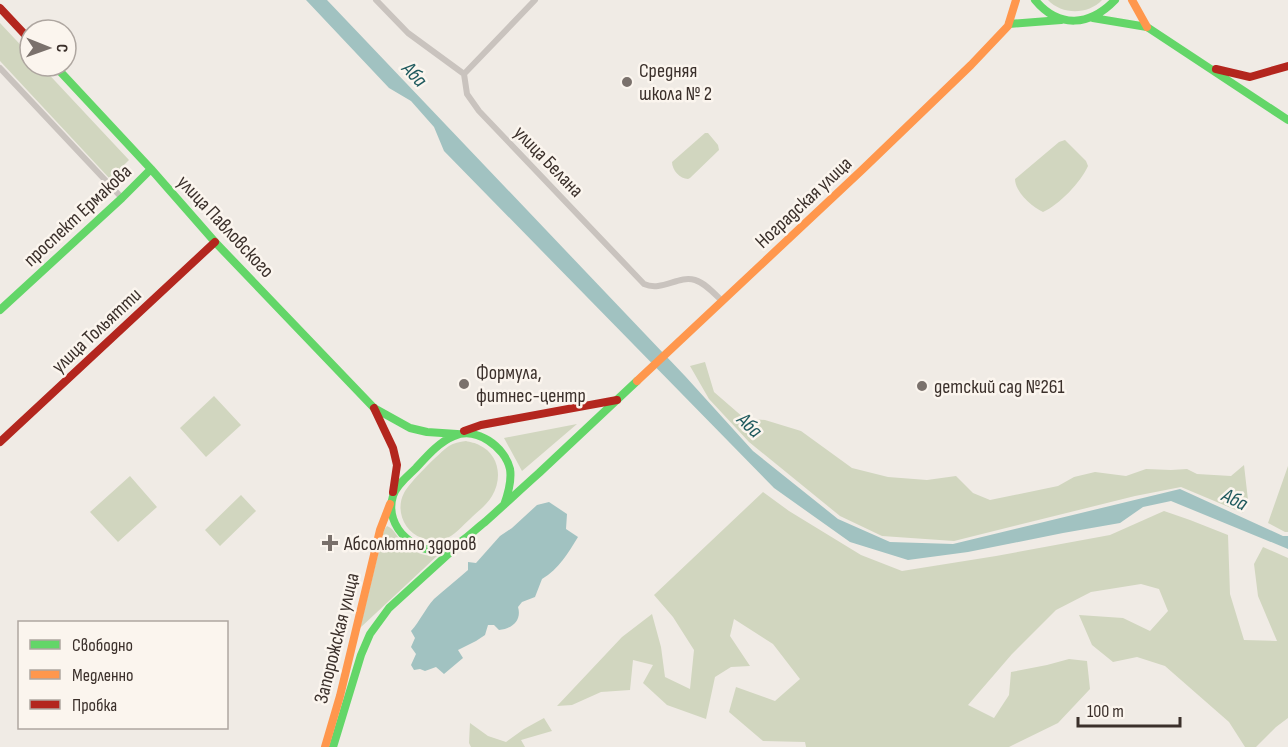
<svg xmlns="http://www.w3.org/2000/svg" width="1288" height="747" font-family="'Sofia Sans Condensed',sans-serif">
<rect width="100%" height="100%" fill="#f0ebe5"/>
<path fill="#d1d6bf" d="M 1048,0 L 1102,0 C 1088,15 1062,15 1048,0 Z
M 0,23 L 30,55 L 30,66 L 41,66 L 129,160 L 110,179 L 0,61 Z
M 705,133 L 708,133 L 718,145 L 719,150 L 690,178 L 688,179 C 680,179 672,170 672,162 Z
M 1065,140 L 1086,161 L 1088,166 C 1081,182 1059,205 1043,212 C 1032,207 1015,192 1015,179 L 1059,142 Z
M 705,362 L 714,392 L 744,418 L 765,420 L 801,431 L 852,468 L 888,477 L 927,480 L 956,476 L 973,493 L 990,500 L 1058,486 L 1074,477 L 1095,472 L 1126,476 L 1146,469 L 1171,470 L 1187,469 L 1197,474 L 1231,476 L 1244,465 L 1248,500 L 1243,513 L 1181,487 L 1135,496 L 954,541 L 882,536 L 840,516 L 749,442 L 709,399 L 690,366 Z
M 214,396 L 241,425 L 206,457 L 180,428 Z
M 577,424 L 522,471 L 504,438 Z
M 466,441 C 470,442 476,443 479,445 C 499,454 503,478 492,496 C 487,505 477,512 470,519 C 463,525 454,536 445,539 C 438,542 429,540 422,538 C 404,532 395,510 404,493 C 409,483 439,453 449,446 C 454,443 459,442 466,441 Z
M 1288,466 L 1288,532 L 1285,532 L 1268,523 Z
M 130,476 L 157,507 L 118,542 L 90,512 Z
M 763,492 L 789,511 L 861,555 L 902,571 L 996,556 L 1110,535 L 1164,511 L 1190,520 L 1228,535 L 1230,594 L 1244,640 L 1277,641 L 1258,596 L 1254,564 L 1263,547 L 1288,558 L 1288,718 L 1276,727 L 1256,747 L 1245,747 L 1229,722 L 1165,666 L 1137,657 L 1113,662 L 1092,645 L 1079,615 L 1123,618 L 1150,631 L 1168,611 L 1159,589 L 1141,584 L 1091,592 L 1056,610 L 1012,654 L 968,705 L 994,718 L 1009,695 L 1011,672 L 1047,665 L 1069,659 L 1087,661 L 1090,689 L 1058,723 L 1009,747 L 806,747 L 805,742 L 763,741 L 729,712 L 736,687 L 775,701 L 800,679 L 773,644 L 734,619 L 730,636 L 750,666 L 731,667 L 715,677 L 706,719 L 667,705 L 643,683 L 653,665 L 633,660 L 630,690 L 601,692 L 572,705 L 557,706 L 622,637 L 652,614 L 661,647 L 665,677 L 690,689 L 694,650 L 673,617 L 654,595 Z
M 241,495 L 256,511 L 220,546 L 205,530 Z
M 387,526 C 394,529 396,535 401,541 C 410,551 424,557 437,556 L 360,628 L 384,530 Z
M 544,718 L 552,731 L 521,740 L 525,747 L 471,747 L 469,743 L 470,723 L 488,736 L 506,742 L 524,729 Z"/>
<path fill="#a1c2c1" d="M 306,0 L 327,0 L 685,376 L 753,451 L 838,519 L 890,542 L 953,544 L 1180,489 L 1283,536 L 1288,536 L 1288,549 L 1171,501 L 1143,507 L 1120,523 L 1063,533 L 968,552 L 908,560 L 850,542 L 774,488 L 444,151 L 434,127 L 411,101 L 389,88 Z
M 549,502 L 567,514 L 566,529 L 578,537 C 568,553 559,569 542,579 L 535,597 L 522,602 L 518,607 C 522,620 512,629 499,630 L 494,625 L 488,625 L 485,635 L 476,641 L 458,650 L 463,658 L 444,674 L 436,667 L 425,671 L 420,669 L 414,670 L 411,665 L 416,654 L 411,647 L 415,638 L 411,631 C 420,621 425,609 434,599 C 445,589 457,580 468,570 L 468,562 L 476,563 L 500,536 L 512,528 L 537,505 Z"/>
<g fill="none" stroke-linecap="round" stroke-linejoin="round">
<path stroke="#c9c3be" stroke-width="6" d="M 376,0 L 408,33 L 464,74 L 467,94 L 479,111 L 644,284 C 662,292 678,275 695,280 C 705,283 714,293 721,300
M 0,68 L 122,198
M 464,74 L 535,0"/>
<path stroke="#63d668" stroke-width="8" d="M 1035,0 C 1059,29 1090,26 1115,0
M 1093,18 L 1147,27 L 1288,120
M 1009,24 L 1061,20
M 55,66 L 151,169 L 215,242 L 374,408 L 410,428 L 427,432 L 457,434
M 0,310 L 122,198 L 151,169
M 504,505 C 508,494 512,481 510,469 C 505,447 476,426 454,436 C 439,442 427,456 416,468 C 408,476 396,485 393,496 C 383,527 418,558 448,549 C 462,544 473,531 485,522 C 503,506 521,489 539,473 L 637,381
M 333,747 L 361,655 L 370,634 L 389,608 L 456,547"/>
<path stroke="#ff974d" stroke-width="8" d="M 1132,0 L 1147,27
M 637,381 L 863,169 L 971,65 L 1008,26 L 1016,0
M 325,747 L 340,696 L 380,530 L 390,504"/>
<path stroke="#b3261e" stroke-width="8" d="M 0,8 L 30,40
M 1216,69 L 1250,77 L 1288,66
M 374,408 L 393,448 L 397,465 L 393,492
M 464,431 L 481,425 L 617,400
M 0,442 L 215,242"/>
</g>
<g fill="#7a716c" stroke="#fbf5ee" stroke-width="2">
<circle cx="627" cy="82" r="6"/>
<circle cx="464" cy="384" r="6"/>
<circle cx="922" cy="386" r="6"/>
<path d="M327 534h6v6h6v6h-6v6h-6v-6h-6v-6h6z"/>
</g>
<g text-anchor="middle" stroke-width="5" stroke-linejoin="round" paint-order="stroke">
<g font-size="20" fill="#3b302b" stroke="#fbf5ee" text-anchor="start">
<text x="639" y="77">Средняя<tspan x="639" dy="23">школа № 2</tspan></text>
<text x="476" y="379">Формула,<tspan x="476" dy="23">фитнес-центр</tspan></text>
<text x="934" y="393">детский сад №261</text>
<text x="344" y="550">Абсолютно здоров</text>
</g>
<g font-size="20" fill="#3b302b" stroke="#fbf5ee">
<text transform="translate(549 161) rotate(46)" y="7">улица Белана</text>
<text transform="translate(803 202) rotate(-43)" y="7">Ноградская улица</text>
<text transform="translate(77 215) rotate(-43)" y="7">проспект Ермакова</text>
<text transform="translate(226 226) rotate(47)" y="7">улица Павловского</text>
<text transform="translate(96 330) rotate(-43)" y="7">улица Тольятти</text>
<text transform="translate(336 638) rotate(-76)" y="7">Запорожская улица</text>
</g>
<g font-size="21" font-style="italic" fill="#1f5a5e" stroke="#fbf5ee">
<text transform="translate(415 74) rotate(47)" y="7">Аба</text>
<text transform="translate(750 425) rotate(44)" y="7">Аба</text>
<text transform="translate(1235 499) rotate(26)" y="7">Аба</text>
</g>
</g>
<rect x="18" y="621" width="210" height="108" fill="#fbf5ee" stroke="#aea6a0" stroke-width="1.5"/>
<rect x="30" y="640" width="30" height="9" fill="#63d668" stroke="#aea6a0" stroke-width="1.5"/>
<text x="72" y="651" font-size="18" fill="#3b302b">Свободно</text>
<rect x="30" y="670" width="30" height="9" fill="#ff974d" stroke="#aea6a0" stroke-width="1.5"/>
<text x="72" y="681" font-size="18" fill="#3b302b">Медленно</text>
<rect x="30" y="700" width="30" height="9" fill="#b3261e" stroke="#aea6a0" stroke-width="1.5"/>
<text x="72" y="711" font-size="18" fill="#3b302b">Пробка</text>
<g transform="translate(48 48) rotate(91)"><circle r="28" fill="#fbf5ee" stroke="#aea6a0" stroke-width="1.5"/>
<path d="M0-4.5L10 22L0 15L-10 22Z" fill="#7a716c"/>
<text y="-9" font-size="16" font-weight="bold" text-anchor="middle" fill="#3b302b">С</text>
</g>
<path d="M1078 717v9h102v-9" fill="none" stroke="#3b302b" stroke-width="3"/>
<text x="1087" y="717" font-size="18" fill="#3b302b" stroke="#fbf5ee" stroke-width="4.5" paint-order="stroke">100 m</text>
</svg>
